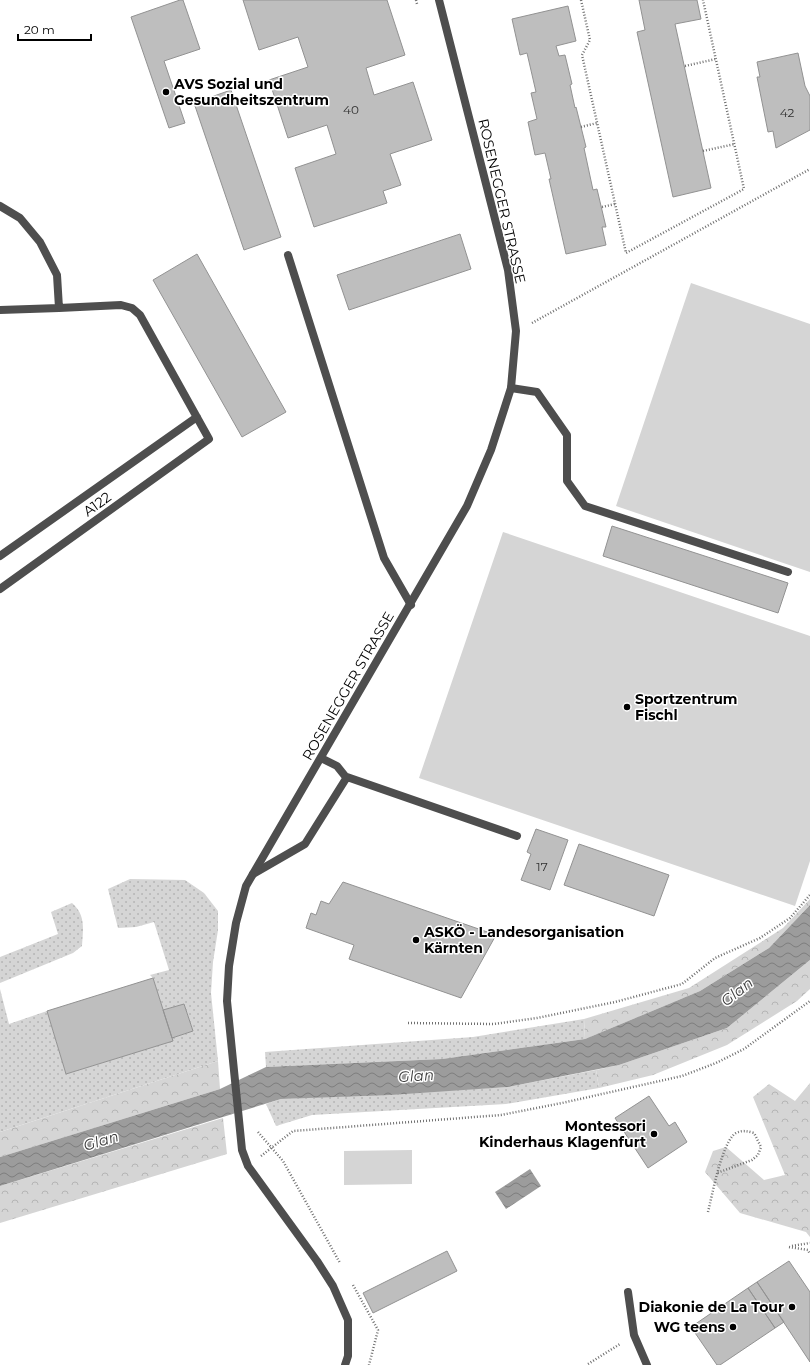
<svg xmlns="http://www.w3.org/2000/svg" width="810" height="1365" font-family="Montserrat,sans-serif">
<defs>
<pattern id="grass-dots" width="8" height="8" patternUnits="userSpaceOnUse"><rect width="8" height="8" fill="#d5d5d5"/><path d="M2 2h.1M6 6h.1" fill="none" stroke="#b5b5b5" stroke-width="1.8" stroke-linecap="round"/></pattern>
<pattern id="forest-crowns" width="20" height="18" patternUnits="userSpaceOnUse"><rect width="20" height="18" fill="#d5d5d5"/><path d="M2 6a3 3 0 1 1 6 0M12 15a3 3 0 1 1 6 0" fill="none" stroke="#b5b5b5"/></pattern>
<pattern id="water-waves" width="16" height="10" patternUnits="userSpaceOnUse"><rect width="16" height="10" fill="#9c9c9c"/><path d="M0 5q4-4 8 0t8 0" fill="none" stroke="#7d7d7d"/></pattern>
</defs>
<rect width="100%" height="100%" fill="#fff"/>
<path fill="url(#grass-dots)" d="M 130,879 L 185,880 L 204,893 L 218,911 L 218,930 L 213,962 L 211,993 L 218,1061 L 0,1132 L 0,989 L 9,1024 L 47,1011 L 66,1074 L 172,1041 L 172,1038 L 193,1031 L 184,1004 L 163,1010 L 153,978 L 150,975 L 169,970 L 154,922 L 136,927 L 118,928 L 108,889 Z
M 72,903 C 86,915 83,929 82,946 L 73,953 L 0,983 L 0,957 L 58,934 L 51,912 Z
M 584,1019 L 585,1039 L 442,1059 L 266,1067 L 265,1052 L 473,1037 Z
M 596,1070 L 599,1088 L 506,1104 L 312,1115 L 276,1126 L 266,1104 L 281,1099 L 508,1087 Z"/>
<path fill="url(#forest-crowns)" d="M 810,899 L 810,905 L 769,948 L 700,991 L 585,1039 L 584,1019 L 689,988 L 783,928 Z
M 810,960 L 810,989 L 797,1001 L 727,1045 L 653,1075 L 599,1088 L 596,1070 L 619,1065 L 727,1028 Z
M 218,1061 L 220,1089 L 0,1157 L 0,1132 Z
M 810,1083 L 810,1237 L 806,1232 L 740,1213 L 705,1172 L 713,1151 L 726,1147 L 764,1180 L 785,1175 L 753,1097 L 769,1084 L 795,1101 Z
M 223,1118 L 227,1154 L 0,1223 L 0,1186 Z"/>
<path fill="#d5d5d5" d="M 691,283 L 810,324 L 810,572 L 616,506 Z
M 503,532 L 810,636 L 810,861 L 795,906 L 419,778 Z
M 412,1150 L 412,1184 L 344,1185 L 344,1151 Z"/>
<path fill="url(#water-waves)" d="M 810,905 L 810,960 L 727,1028 L 619,1065 L 508,1087 L 390,1095 L 281,1099 L 0,1186 L 0,1157 L 220,1089 L 266,1067 L 442,1059 L 585,1039 L 700,991 L 769,948 Z
M 530,1169 L 541,1186 L 506,1209 L 495,1192 Z"/>
<path fill="#bebebe" stroke="#929292" d="M 180,0 L 183,0 L 200,49 L 164,61 L 185,123 L 169,128 L 131,17 Z
M 243,0 L 387,0 L 405,55 L 366,68 L 374,95 L 413,82 L 432,140 L 390,154 L 401,185 L 383,191 L 387,203 L 314,227 L 295,168 L 336,154 L 327,125 L 288,138 L 269,80 L 308,67 L 298,37 L 259,50 Z
M 639,0 L 697,0 L 701,19 L 675,24 L 711,188 L 673,197 L 637,32 L 645,30 Z
M 568,6 L 576,41 L 556,46 L 559,56 L 565,55 L 572,84 L 570,85 L 575,108 L 576,107 L 586,147 L 584,148 L 593,190 L 597,189 L 606,227 L 602,227 L 606,245 L 566,254 L 549,179 L 551,179 L 545,153 L 535,155 L 528,122 L 537,119 L 531,93 L 536,92 L 527,53 L 520,55 L 512,19 Z
M 798,53 L 805,86 L 810,96 L 810,130 L 776,148 L 773,131 L 768,132 L 757,77 L 760,77 L 757,62 Z
M 231,90 L 281,237 L 244,250 L 194,103 Z
M 460,234 L 471,269 L 349,310 L 337,275 Z
M 197,254 L 286,412 L 242,437 L 153,280 Z
M 612,526 L 788,583 L 778,613 L 603,556 Z
M 536,829 L 568,840 L 550,890 L 521,880 L 531,854 L 527,852 Z
M 579,844 L 669,875 L 654,916 L 564,885 Z
M 343,882 L 496,935 L 461,998 L 349,959 L 354,945 L 306,928 L 311,913 L 316,915 L 321,901 L 329,904 Z
M 153,978 L 173,1041 L 66,1074 L 47,1011 Z
M 184,1004 L 193,1031 L 172,1038 L 163,1010 Z
M 649,1096 L 669,1126 L 675,1122 L 687,1142 L 648,1168 L 615,1118 Z
M 447,1251 L 457,1271 L 373,1313 L 363,1293 Z
M 789,1261 L 810,1292 L 810,1362 L 757,1282 Z
M 757,1282 L 784,1322 L 775,1328 L 748,1288 Z
M 748,1288 L 775,1328 L 720,1365 L 717,1365 L 691,1327 Z"/>
<g fill="none" stroke-linecap="round" stroke-linejoin="round">
<path stroke="#707070" stroke-width="2.5" stroke-dasharray="1 2" stroke-linecap="butt" d="M 416,0 L 417,4
M 581,0 L 590,40 L 582,55 L 626,253 L 744,189 L 703,0
M 685,66 L 716,59
M 581,127 L 597,123
M 703,151 L 735,144
M 602,207 L 615,204
M 532,323 L 810,169
M 408,1023 L 494,1024 L 537,1018 L 615,1002 L 682,984 L 715,958 L 760,938 L 790,918 L 810,895
M 258,1132 L 283,1161 L 340,1263
M 261,1156 L 293,1131 L 501,1115 L 562,1103 L 682,1076 L 716,1063 L 744,1049 L 810,1001
M 708,1212 C 712,1196 722,1141 736,1133 C 742,1130 747,1131 754,1133 L 761,1147 L 758,1155 L 752,1160 L 717,1173
M 792,1246 L 810,1243
M 789,1247 L 808,1250 L 810,1254
M 353,1285 L 378,1330 L 369,1365
M 588,1364 L 620,1344"/>
<path stroke="#4e4e4e" stroke-width="8" d="M 0,206 L 20,218 L 40,242 L 57,275 L 59,308 L 121,305 L 132,308 L 140,315 L 209,439 L 0,589
M 288,255 L 384,558 L 411,605
M 0,310 L 59,308
M 511,388 L 537,392 L 567,435 L 567,481 L 585,506 L 788,572
M 0,556 L 197,417
M 321,758 L 337,766 L 345,776
M 253,874 L 305,844 L 347,777 L 517,836
M 628,1292 L 634,1335 L 647,1365"/>
<path stroke="#4e4e4e" stroke-width="8" d="M 345,1365 L 348,1356 L 348,1320 L 333,1286 L 317,1261 L 248,1166 L 242,1150 L 227,1001 L 229,966 L 236,923 L 246,886 L 467,506 L 491,450 L 511,388 L 516,331 L 508,270 L 439,0"/>
</g>
<g fill="#000" stroke="#fff" stroke-width="1.5">
<circle cx="166" cy="92" r="4"/>
<circle cx="627" cy="707" r="4"/>
<circle cx="416" cy="940" r="4"/>
<circle cx="654" cy="1134" r="4"/>
<circle cx="792" cy="1307" r="4"/>
<circle cx="733" cy="1327" r="4"/>
</g>
<g text-anchor="middle" stroke-width="3" stroke-linejoin="round" paint-order="stroke">
<g font-size="12" fill="#303030">
<text x="351" y="114">40</text>
<text x="787" y="117">42</text>
<text x="542" y="871">17</text>
</g>
<g font-size="14" font-weight="bold" fill="#000" stroke="#fff" text-anchor="start">
<text x="174" y="89">AVS Sozial und<tspan x="174" dy="16">Gesundheitszentrum</tspan></text>
<text x="635" y="704">Sportzentrum<tspan x="635" dy="16">Fischl</tspan></text>
<text x="424" y="937">ASKÖ - Landesorganisation<tspan x="424" dy="16">Kärnten</tspan></text>
<text x="646" y="1131" text-anchor="end">Montessori<tspan x="646" dy="16">Kinderhaus Klagenfurt</tspan></text>
<text x="784" y="1312" text-anchor="end">Diakonie de La Tour</text>
<text x="725" y="1332" text-anchor="end">WG teens</text>
</g>
<g font-size="14" fill="#000" stroke="#fff">
<text transform="translate(502 201) rotate(77)" y="5">ROSENEGGER STRASSE</text>
<text transform="translate(97 504) rotate(-36)" y="5">A122</text>
<text transform="translate(348 686) rotate(-60)" y="5">ROSENEGGER STRASSE</text>
</g>
<g font-size="15" font-style="italic" fill="#3d3d3d" stroke="#fff">
<text transform="translate(737 992) rotate(-38)" y="5">Glan</text>
<text transform="translate(416 1076) rotate(-4)" y="5">Glan</text>
<text transform="translate(101 1141) rotate(-17)" y="5">Glan</text>
</g>
</g>
<path d="M18 34v6h73v-6" fill="none" stroke="#000000" stroke-width="2"/>
<text x="24" y="34" font-size="12" fill="#000000" stroke="#ffffff" stroke-width="3" paint-order="stroke">20 m</text>
</svg>
